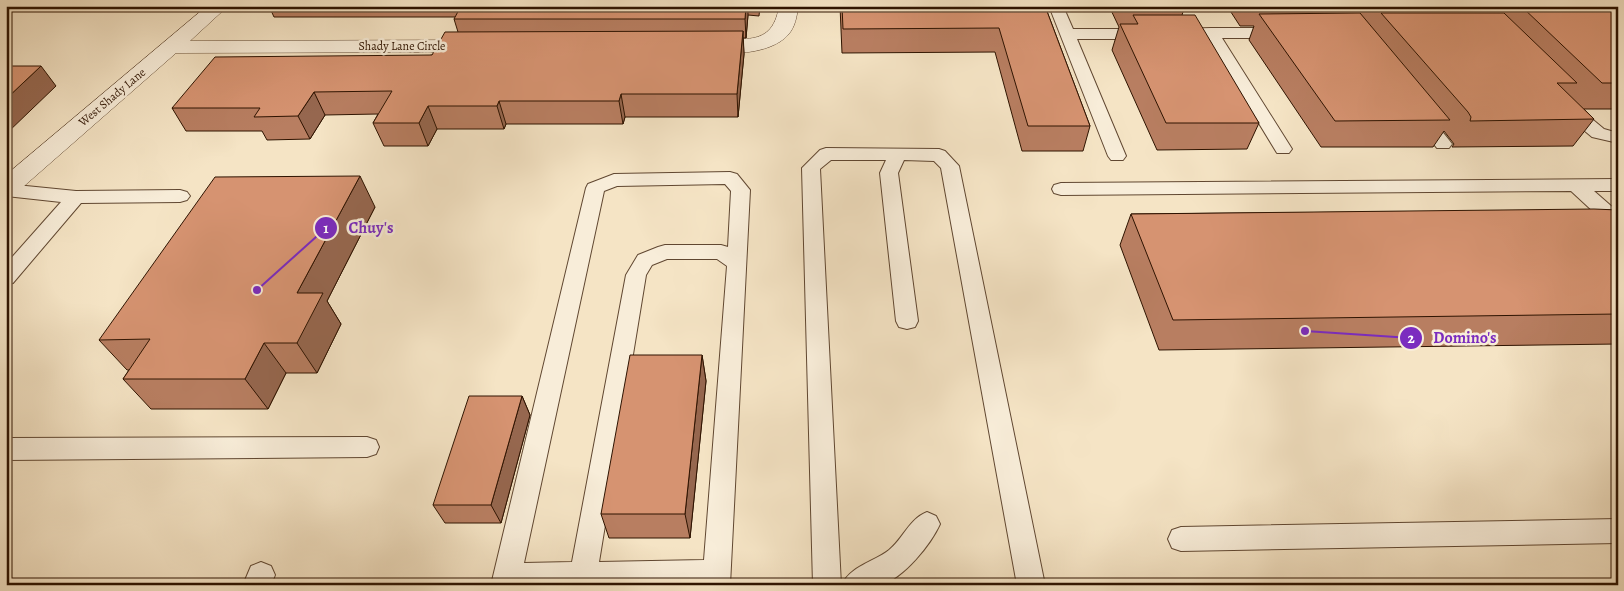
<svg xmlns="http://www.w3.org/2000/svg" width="1624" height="591" font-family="Alegreya,serif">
<rect width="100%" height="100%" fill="#f5e4c5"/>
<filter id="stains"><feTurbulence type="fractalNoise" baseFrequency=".004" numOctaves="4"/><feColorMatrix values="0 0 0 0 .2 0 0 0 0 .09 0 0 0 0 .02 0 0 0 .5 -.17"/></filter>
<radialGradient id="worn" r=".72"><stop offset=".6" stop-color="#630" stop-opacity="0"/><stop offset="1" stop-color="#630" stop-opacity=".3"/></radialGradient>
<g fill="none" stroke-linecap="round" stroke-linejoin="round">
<defs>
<path id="service" d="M 6,6 L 17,6 L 15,9 L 6,10 Z
M 1049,6 L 1063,6 L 1073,29 L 1144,29 L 1152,34 L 1144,39 L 1077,39 L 1126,156 L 1123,160 L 1111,160 L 1108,156 Z
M 1211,28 L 1279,28 L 1287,33 L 1279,38 L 1222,38 L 1292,149 L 1289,153 L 1277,153 L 1207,38 L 1177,39 L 1169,34 L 1177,29 Z
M 1568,103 L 1574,104 L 1604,129 L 1618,133 L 1618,143 L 1592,137 L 1562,112 L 1559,108 L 1562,104 Z
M 1421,112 L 1427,113 L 1449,140 L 1452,144 L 1449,148 L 1437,148 L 1415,121 L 1412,117 L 1415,113 Z
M 826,148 L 939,149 L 945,151 L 959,166 L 1045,585 L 1017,585 L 941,168 L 934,161 L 904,160 L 898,173 L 918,321 L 915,327 L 907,329 L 899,327 L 896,321 L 880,173 L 886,160 L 831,160 L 820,169 L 841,585 L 813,585 L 802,168 L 820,150 Z
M 730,172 L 737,174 L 750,190 L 730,585 L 491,585 L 586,188 L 588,184 L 614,174 ZM 725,184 L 731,191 L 728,247 L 721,245 L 665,245 L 658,247 L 638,255 L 626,275 L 572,562 L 524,563 L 604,191 L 617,186 ZM 667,259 L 717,259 L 727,266 L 704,560 L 599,562 L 646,275 L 652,265 Z
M 1618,179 L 1618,191 L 1594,191 L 1618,212 L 1618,230 L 1611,228 L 1571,191 L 1061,195 L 1054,193 L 1052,189 L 1054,185 L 1061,183 Z
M 6,184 L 76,191 L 180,190 L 187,192 L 190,196 L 187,200 L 180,202 L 81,203 L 13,283 L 6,285 L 6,264 L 61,202 L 6,196 Z
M 367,437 L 376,440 L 379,447 L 376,454 L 367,457 L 6,460 L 6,438 Z
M 927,512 L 936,516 L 940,524 C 931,544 904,578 881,585 C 870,588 854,585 842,585 C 850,566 874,562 889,550 C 903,539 909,519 927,512 Z
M 1618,519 L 1618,543 L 1181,551 L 1172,548 L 1168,539 L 1172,530 L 1181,527 Z
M 261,562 L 271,566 L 275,575 L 271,585 L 243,585 L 251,566 Z"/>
<path id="minor" d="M 207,6 L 228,6 L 190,41 L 475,40 L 482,42 L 485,46 L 482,50 L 475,52 L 176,53 L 15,194 L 6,196 L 6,175 Z
M 779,6 L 798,6 C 797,17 795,27 788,35 C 770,55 725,56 701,50 L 698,46 L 701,42 C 734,33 772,54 779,6 Z"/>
</defs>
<use href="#service" stroke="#604731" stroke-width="2"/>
<use href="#minor" stroke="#604731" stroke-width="1"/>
<use href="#service" fill="#f8edd9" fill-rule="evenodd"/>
<use href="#minor" fill="#f8edd9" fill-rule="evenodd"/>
</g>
<path fill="#b87e61" stroke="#2e1300" d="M 269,6 L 760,6 L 759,16 L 748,15 L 746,38 L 743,38 L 744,54 L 738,117 L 625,117 L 623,124 L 506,124 L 504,129 L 437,129 L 428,146 L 384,146 L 373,123 L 378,114 L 325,115 L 310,139 L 267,140 L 262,131 L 186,131 L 172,108 L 432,55 L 458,32 L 454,19 L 456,17 L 274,17 Z
M 840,6 L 1045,6 L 1090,126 L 1083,151 L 1022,151 L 995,52 L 842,53 Z
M 1109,6 L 1185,6 L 1182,15 L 1259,123 L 1247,149 L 1157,150 L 1112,50 L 1119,27 Z
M 1227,6 L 1618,6 L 1618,109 L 1584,109 L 1594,119 L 1573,146 L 1452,147 L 1454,144 L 1444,131 L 1433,147 L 1321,147 L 1249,40 L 1254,26 L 1240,26 Z
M 375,207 L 327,301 L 341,324 L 317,373 L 286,373 L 268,409 L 151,409 L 123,379 L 129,370 L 127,370 L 99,340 Z
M 1618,210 L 1618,344 L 1159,350 L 1120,245 L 1131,214 Z
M 702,355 L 706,381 L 690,538 L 609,538 L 601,514 Z
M 522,396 L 530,415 L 501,523 L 445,523 L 433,505 Z"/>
<path fill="#96674f" stroke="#2e1300" d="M 746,6 L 748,6 L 748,15 L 746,38 L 745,19 Z
M 743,31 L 744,54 L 738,117 L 737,94 Z
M 41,66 L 56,86 L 6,134 L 6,99 Z
M 314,92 L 325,115 L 310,139 L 298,116 Z
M 621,94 L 625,117 L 623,124 L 619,101 Z
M 499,101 L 506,124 L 504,129 L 497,106 Z
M 428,106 L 437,129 L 428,146 L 419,123 Z
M 360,176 L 375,207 L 327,301 L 341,324 L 317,373 L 297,343 L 297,293 Z
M 264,343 L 286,373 L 268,409 L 245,379 Z
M 702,355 L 706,381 L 690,538 L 685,514 Z
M 522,396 L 530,415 L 501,523 L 491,505 Z"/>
<path fill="#d69371" stroke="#2e1300" d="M 461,6 L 746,6 L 745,19 L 454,19 Z
M 842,6 L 1045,6 L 1090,126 L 1028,126 L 999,28 L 843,29 Z
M 1521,6 L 1618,6 L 1618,83 L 1602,83 Z
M 1360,13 L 1450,120 L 1335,121 L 1259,14 Z
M 1381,13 L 1504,13 L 1577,83 L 1557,83 L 1594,119 L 1470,121 L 1471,117 L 1468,112 Z
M 1133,15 L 1195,15 L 1259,123 L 1166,123 L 1120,24 L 1138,24 Z
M 743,31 L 737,94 L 621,94 L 619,101 L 499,101 L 497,106 L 428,106 L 419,123 L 373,123 L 392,91 L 314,92 L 298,116 L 254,117 L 260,108 L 172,108 L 215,57 L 432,55 L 445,32 Z
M 6,66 L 41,66 L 6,99 Z
M 360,176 L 297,293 L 323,293 L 297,343 L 264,343 L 245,379 L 123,379 L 150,339 L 99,340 L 215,177 Z
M 1594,209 L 1618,210 L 1618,314 L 1173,320 L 1131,214 Z
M 630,355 L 702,355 L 685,514 L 601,514 Z
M 469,396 L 522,396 L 491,505 L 433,505 Z"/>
<g text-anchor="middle" stroke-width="5" stroke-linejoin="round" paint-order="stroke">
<g font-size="12" fill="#2e1300" stroke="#f8edd9">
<text x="402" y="50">Shady Lane Circle</text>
<text transform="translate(112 97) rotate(-40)" y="4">West Shady Lane</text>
</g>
</g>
<path fill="none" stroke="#7b2cbf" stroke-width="2" d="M257 290L326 228M1305 331L1411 338"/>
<g fill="#7b2cbf" stroke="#f8edd9" stroke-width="2">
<circle cx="257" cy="290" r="5"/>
<circle cx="1305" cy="331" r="5"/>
<circle cx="326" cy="228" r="12"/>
<circle cx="1411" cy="338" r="12"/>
</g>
<g font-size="15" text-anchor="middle" font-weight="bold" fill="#fff">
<text x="326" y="233">1</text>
<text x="1411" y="343">2</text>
</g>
<g font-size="16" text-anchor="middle" font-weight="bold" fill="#7b2cbf" stroke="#f8edd9" stroke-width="5" stroke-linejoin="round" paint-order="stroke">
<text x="371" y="233">Chuy's</text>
<text x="1465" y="343">Domino's</text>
</g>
<rect width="1624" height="591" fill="none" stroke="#f5e4c5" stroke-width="25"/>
<rect x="8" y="8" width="1609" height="576" fill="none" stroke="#2e1300" stroke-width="2.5"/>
<rect x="12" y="12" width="1599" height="566" fill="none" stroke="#2e1300"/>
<rect width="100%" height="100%" filter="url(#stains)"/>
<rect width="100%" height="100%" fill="url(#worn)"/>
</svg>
